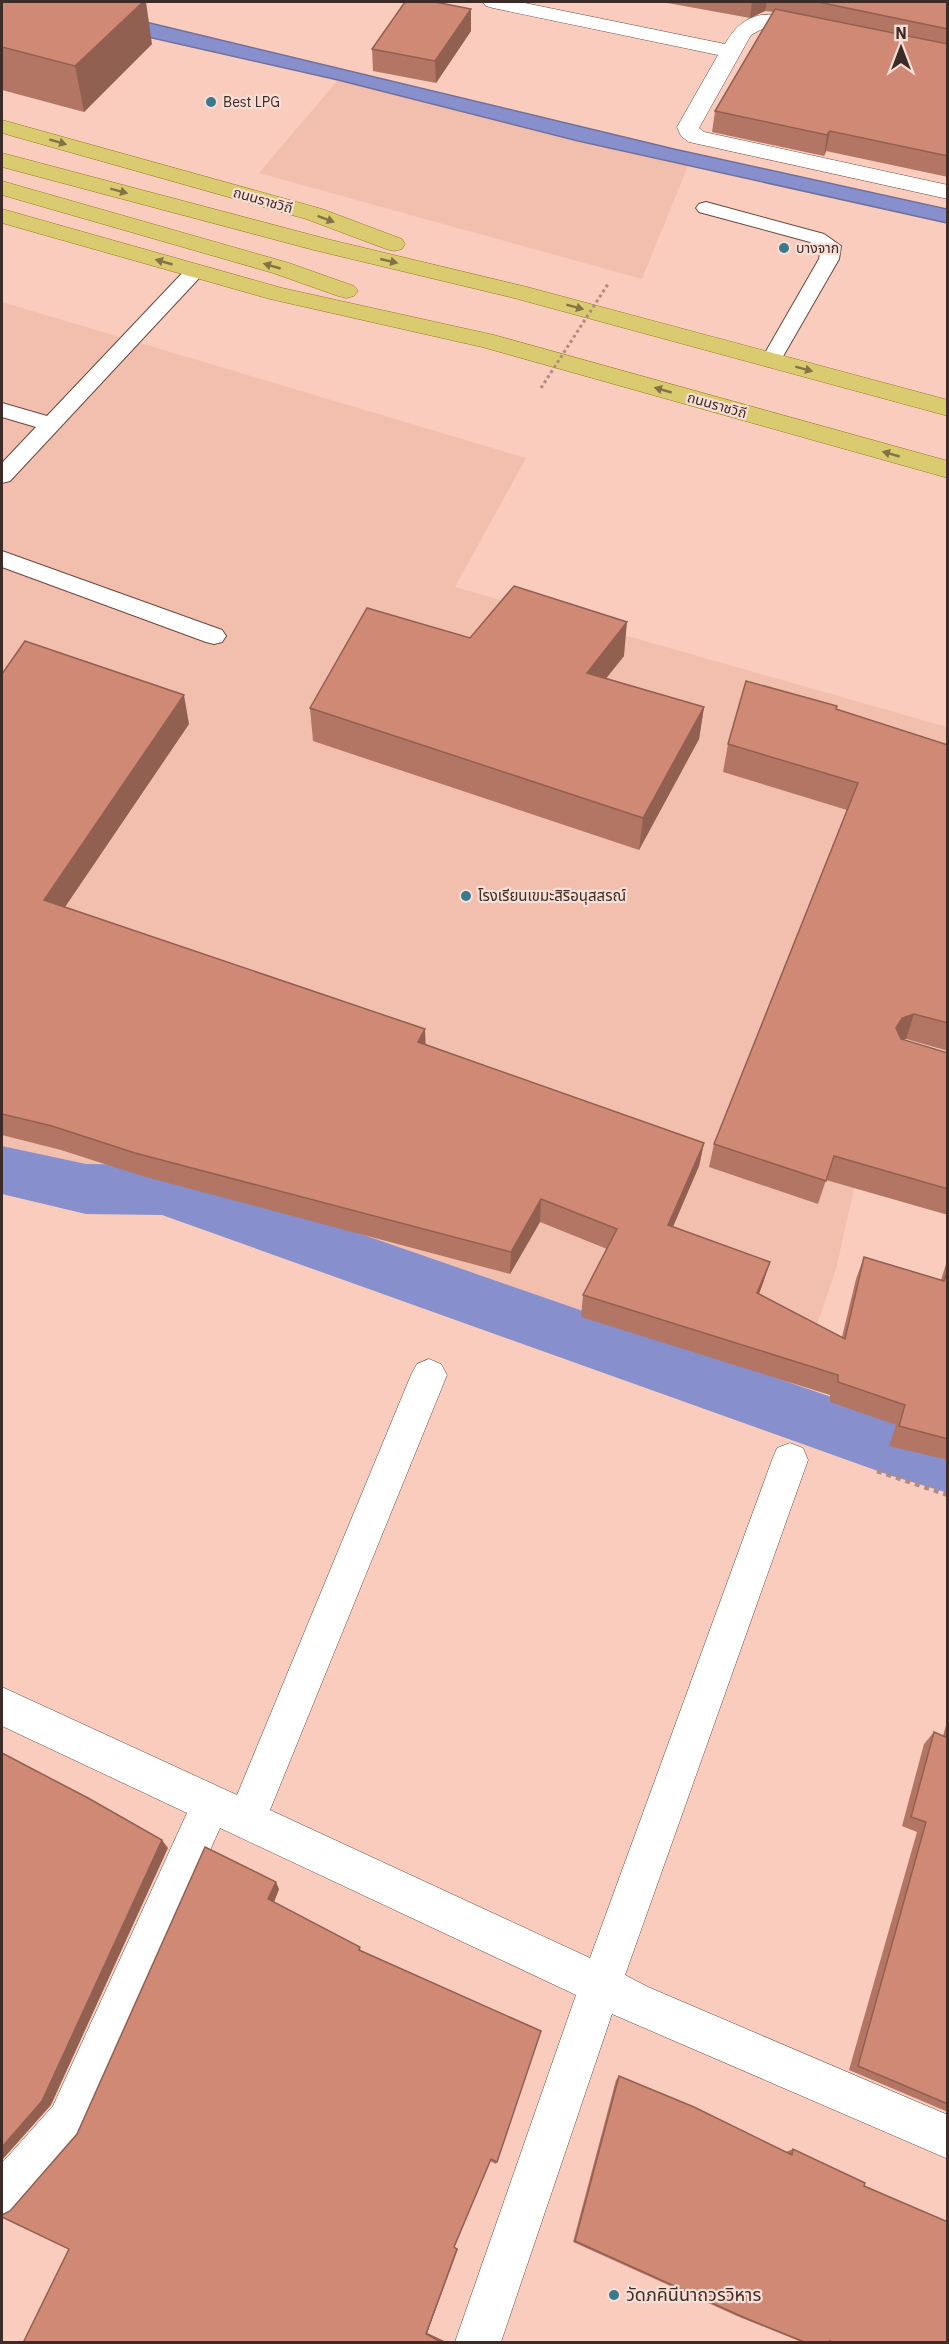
<svg xmlns="http://www.w3.org/2000/svg" width="949" height="2344" font-family="'IBM Plex Sans','Noto Sans Thai',sans-serif">
<rect width="100%" height="100%" fill="#f9ccbe"/>
<path fill="#f2bfae" d="M 338,80 L 578,141 L 688,166 L 642,279 L 259,173 Z
M 2,302 L 526,458 L 455,587 L 947,727 L 947,839 L 860,1162 L 836,1269 L 797,1384 L 510,1293 L 333,1229 L 208,1187 L 113,1172 L 2,1158 Z"/>
<path fill="#878fcd" stroke="#70719b" stroke-width="1.5" d="M 2,2 L 63,2 L 674,149 L 947,209 L 947,223 L 578,141 L 338,80 L 2,4 Z"/>
<g fill="none" stroke-linecap="round" stroke-linejoin="round">
<path fill="#878fcd" fill-rule="evenodd" d="M 2,1146 L 86,1164 L 162,1165 L 889,1417 L 948,1434 L 948,1493 L 889,1475 L 162,1215 L 86,1214 L 2,1194 Z"/>
<defs>
<path id="lane" d="M 706,202 L 824,234 L 841,246 L 839,259 L 778,365 L 771,367 L 764,365 L 761,360 L 819,259 L 821,248 L 810,242 L 699,212 L 696,208 L 699,204 Z
M 195,265 L 202,267 L 205,271 L 202,275 L 10,481 L 2,483 L 2,463 L 36,427 L 2,417 L 2,403 L 47,416 L 188,267 Z
M 2,551 L 222,630 L 226,636 L 222,642 L 214,644 L 206,642 L 2,567 Z"/>
<path id="street" d="M 483,2 L 520,2 L 725,44 C 749,2 779,14 819,24 L 822,28 L 819,32 L 812,34 L 768,26 L 751,35 L 699,128 L 704,132 L 948,185 L 948,199 L 689,142 L 681,136 L 677,127 L 718,55 L 493,8 L 486,6 Z
M 429,1359 L 441,1364 L 447,1375 L 270,1810 L 590,1958 L 772,1460 L 777,1448 L 790,1443 L 803,1448 L 808,1460 L 625,1975 L 648,1987 L 948,2115 L 948,2159 L 612,2014 L 501,2342 L 455,2342 L 576,1995 L 220,1828 L 83,2136 L 18,2211 L 2,2217 L 2,2163 L 53,2106 L 187,1813 L 2,1726 L 2,1687 L 237,1795 L 411,1375 L 417,1364 Z"/>
<path id="primary" d="M 2,120 L 322,209 L 402,239 L 405,244 L 402,249 L 394,251 L 386,249 L 306,219 L 2,133 Z
M 2,153 L 327,239 L 527,287 L 948,400 L 948,416 L 514,298 L 314,250 L 2,167 Z
M 2,181 L 289,263 L 354,286 L 358,291 L 354,296 L 346,298 L 338,296 L 273,273 L 2,195 Z
M 2,209 L 282,288 L 494,335 L 948,461 L 948,478 L 482,347 L 270,299 L 2,223 Z"/>
</defs>
<use href="#lane" stroke="#6c473c" stroke-width="2"/>
<use href="#street" stroke="#6c473c" stroke-width="1"/>
<use href="#primary" stroke="#937c18" stroke-width="1"/>
<path stroke="#ae8c82" stroke-width="4.5" stroke-dasharray="5 5" stroke-linecap="butt" d="M 877,1471 L 948,1495"/>
<use href="#lane" fill="#fff" fill-rule="evenodd"/>
<use href="#street" fill="#fff" fill-rule="evenodd"/>
<use href="#primary" fill="#dacb70" fill-rule="evenodd"/>
<path stroke="#ae8c82" stroke-width="3" stroke-dasharray="3 3" stroke-linecap="butt" d="M 541,388 L 608,284"/>
</g>
<path fill="#b37664" d="M 2,2 L 152,44 L 84,112 L 2,90 Z
M 662,2 L 948,2 L 948,177 L 826,151 L 824,156 L 712,132 L 715,111 L 773,12 L 765,11 L 750,18 Z
M 471,31 L 436,83 L 373,71 L 372,49 Z
M 470,638 L 624,656 L 606,678 L 704,707 L 699,739 L 639,850 L 313,741 L 310,708 Z
M 2,674 L 189,724 L 65,907 L 425,1029 L 425,1044 L 704,1143 L 699,1166 L 673,1227 L 770,1262 L 763,1283 L 759,1294 L 842,1337 L 856,1279 L 864,1257 L 941,1280 L 948,1258 L 948,1460 L 889,1446 L 896,1425 L 830,1402 L 830,1395 L 581,1317 L 583,1295 L 607,1249 L 540,1222 L 510,1274 L 142,1176 L 61,1150 L 2,1135 Z
M 836,709 L 948,745 L 948,1051 L 906,1039 L 903,1040 L 948,1053 L 948,1215 L 826,1180 L 818,1204 L 709,1167 L 714,1144 L 847,810 L 723,772 L 728,744 Z
M 948,1718 L 948,2112 L 849,2070 L 917,1832 L 902,1826 L 924,1744 L 934,1732 L 943,1736 Z
M 279,1889 L 274,1902 L 362,1951 L 541,2031 L 496,2164 L 490,2161 L 454,2247 L 458,2249 L 427,2333 L 444,2341 L 443,2343 L 69,2249 L 10,2211 L 77,2134 Z
M 619,2076 L 786,2152 L 793,2149 L 864,2186 L 948,2343 L 804,2343 L 737,2316 L 573,2242 L 616,2080 Z"/>
<path fill="#926051" d="M 143,2 L 146,2 L 152,44 L 84,112 L 75,66 Z
M 752,2 L 767,2 L 765,11 L 750,18 Z
M 471,9 L 471,31 L 436,83 L 435,61 Z
M 830,131 L 826,151 L 824,156 L 827,135 Z
M 627,622 L 624,656 L 585,705 L 587,673 Z
M 184,695 L 189,724 L 52,926 L 44,900 Z
M 704,707 L 699,739 L 639,850 L 643,818 Z
M 914,1014 L 906,1039 L 893,1043 L 896,1028 L 902,1018 Z
M 425,1029 L 426,1054 L 418,1042 Z
M 704,1143 L 699,1166 L 664,1247 L 668,1225 Z
M 541,1199 L 540,1222 L 510,1274 L 511,1252 Z
M 770,1262 L 763,1283 L 751,1314 L 757,1293 Z
M 162,1840 L 168,1848 L 51,2105 L 2,2160 L 2,2147 Z
M 276,1882 L 279,1889 L 272,1907 L 268,1899 Z
M 457,2249 L 427,2333 L 444,2341 L 443,2343 L 426,2334 Z"/>
<path fill="#d08974" stroke="#926051" stroke-width="1.5" d="M 2,2 L 143,2 L 75,66 L 2,47 Z
M 405,2 L 435,2 L 471,9 L 435,61 L 372,49 Z
M 818,2 L 948,2 L 948,29 Z
M 775,9 L 948,44 L 948,156 L 830,131 L 827,135 L 715,111 Z
M 514,586 L 627,622 L 587,673 L 704,707 L 643,818 L 310,708 L 367,608 L 470,638 Z
M 25,641 L 184,695 L 44,900 L 425,1029 L 418,1042 L 704,1143 L 668,1225 L 770,1262 L 757,1293 L 845,1339 L 864,1257 L 944,1281 L 948,1269 L 948,1439 L 899,1426 L 905,1405 L 838,1382 L 838,1375 L 583,1295 L 617,1229 L 541,1199 L 511,1252 L 135,1153 L 52,1126 L 2,1114 L 2,674 Z
M 746,681 L 837,706 L 836,709 L 948,745 L 948,1023 L 914,1014 L 902,1018 L 896,1028 L 901,1039 L 948,1053 L 948,1189 L 834,1156 L 826,1181 L 714,1144 L 858,783 L 728,744 Z
M 934,1732 L 948,1738 L 948,2104 L 858,2066 L 926,1822 L 911,1817 Z
M 2,1753 L 88,1798 L 162,1840 L 42,2101 L 2,2147 Z
M 205,1847 L 276,1882 L 268,1899 L 360,1947 L 359,1950 L 541,2031 L 497,2162 L 491,2159 L 454,2247 L 457,2249 L 426,2334 L 443,2343 L 23,2343 L 69,2249 L 2,2217 L 2,2215 L 10,2211 L 77,2134 Z
M 619,2076 L 694,2107 L 792,2155 L 793,2149 L 865,2183 L 864,2186 L 948,2222 L 948,2343 L 834,2343 L 830,2341 L 830,2343 L 807,2343 L 743,2317 L 575,2241 Z"/>
<defs><path id="oneway-solid" d="M-6-.8H1V-3.2L6.5 0L1 3.2V.8H-6Z" transform="scale(1.5)"/></defs>
<g fill="#837347">
<use href="#oneway-solid" transform="translate(58 142) rotate(16)"/>
<use href="#oneway-solid" transform="translate(119 191) rotate(15)"/>
<use href="#oneway-solid" transform="translate(326 219) rotate(21)"/>
<use href="#oneway-solid" transform="translate(389 261) rotate(13)"/>
<use href="#oneway-solid" transform="translate(164 262) rotate(-164)"/>
<use href="#oneway-solid" transform="translate(272 266) rotate(-164)"/>
<use href="#oneway-solid" transform="translate(575 307) rotate(15)"/>
<use href="#oneway-solid" transform="translate(804 369) rotate(15)"/>
<use href="#oneway-solid" transform="translate(663 390) rotate(-164)"/>
<use href="#oneway-solid" transform="translate(891 454) rotate(-164)"/>
</g>
<g fill="#397b8d" stroke="#f9ded5" stroke-width="2">
<circle cx="211" cy="102" r="6"/>
<circle cx="784" cy="248" r="6"/>
<circle cx="466" cy="896" r="6"/>
<circle cx="614" cy="2295" r="6"/>
</g>
<g text-anchor="middle" stroke-width="4.5" stroke-linejoin="round" paint-order="stroke">
<g font-size="14" fill="#3c2b26" stroke="#f9ded5" text-anchor="start">
<text x="223" y="107">Best LPG</text>
<text x="796" y="253">บางจาก</text>
</g>
<g font-size="14" fill="#3c2b26" stroke="#f9ded5">
<text transform="translate(263 200) rotate(16)" y="5">ถนนราชวิถี</text>
<text transform="translate(717 405) rotate(16)" y="5">ถนนราชวิถี</text>
</g>
<g font-size="15" fill="#3c2b26" stroke="#f9ded5" text-anchor="start">
<text x="478" y="901">โรงเรียนเขมะสิริอนุสสรณ์</text>
</g>
<g font-size="18" fill="#3c2b26" stroke="#f9ded5" text-anchor="start">
<text x="626" y="2301">วัดภคินีนาถวรวิหาร</text>
</g>
</g>
<rect width="949" height="2344" fill="none" stroke="#3c2b26" stroke-width="6"/>
<g transform="translate(901 48)" stroke="#f9ded5" stroke-width="4.5" paint-order="stroke">
<path d="M0-4.5L10 22L0 15L-10 22Z" fill="#3c2b26"/>
<text y="-9" font-size="16" font-weight="bold" text-anchor="middle" fill="#3c2b26">N</text>
</g>
</svg>
